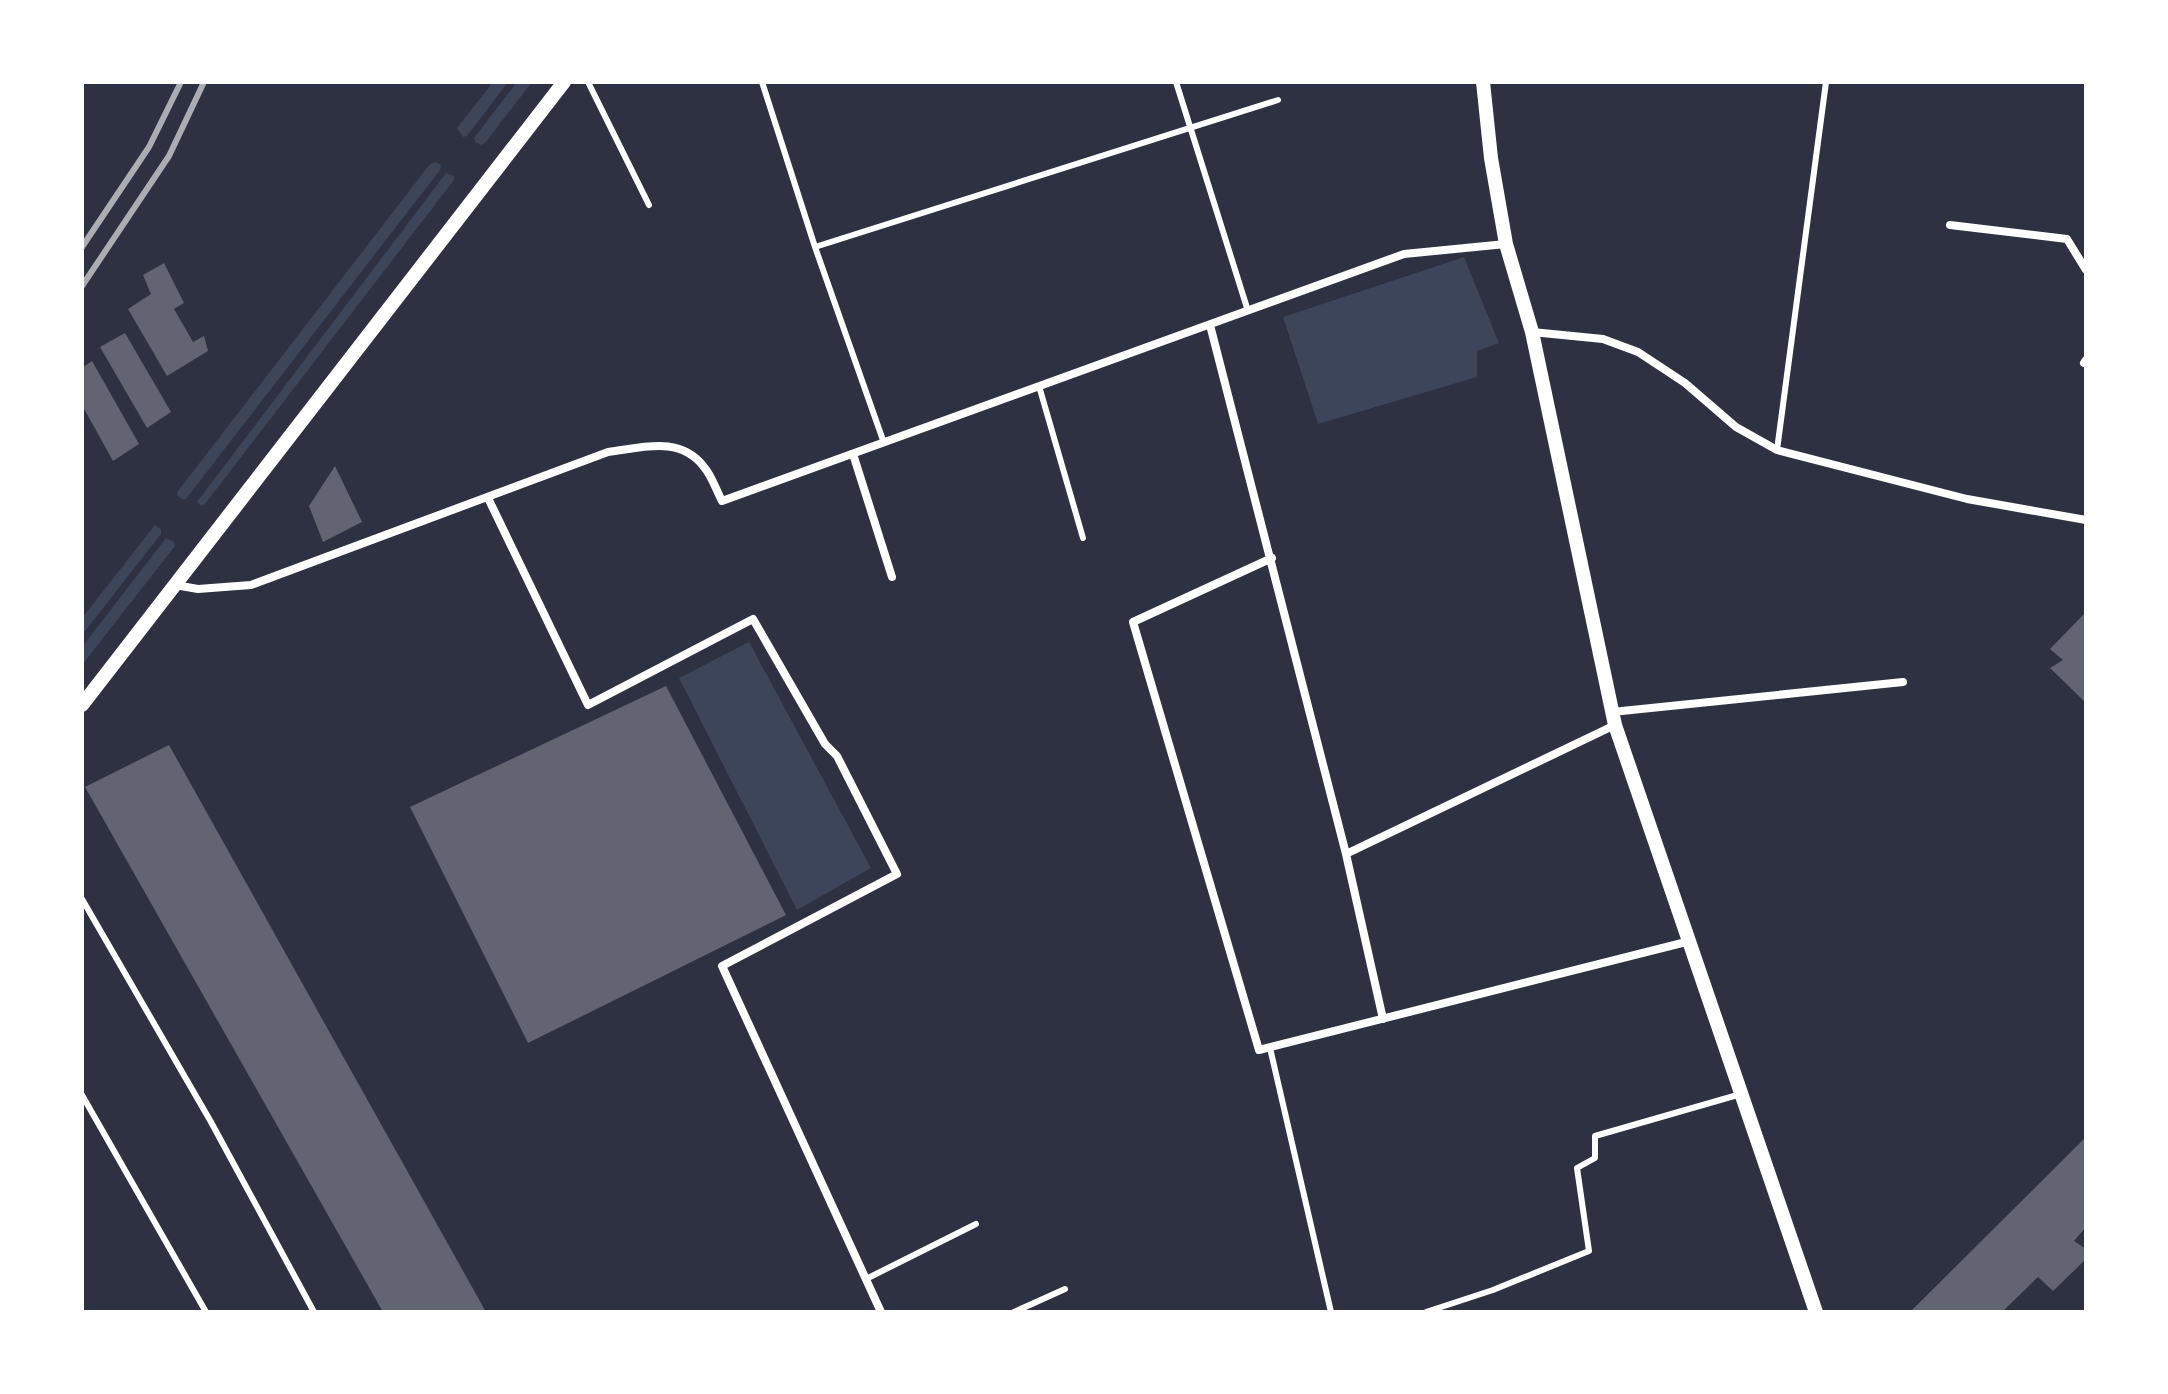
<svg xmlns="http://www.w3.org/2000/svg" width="2168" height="1394" font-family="'PT Sans Narrow',sans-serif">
<rect width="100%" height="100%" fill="#2d3142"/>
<path fill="#3c4559" d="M 493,82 L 508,82 L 467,136 L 463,137 L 457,128 Z
M 517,82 L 532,82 L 485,143 L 481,145 L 475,142 L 474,138 Z
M 436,162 L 441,165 L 440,170 L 186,499 L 182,499 L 177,495 L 178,491 L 430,164 Z
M 446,173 L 454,176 L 454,180 L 205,504 L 201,506 L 197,502 Z
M 1464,257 L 1499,343 L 1477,351 L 1477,377 L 1318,424 L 1283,317 Z
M 155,525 L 161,529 L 161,534 L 82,635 L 82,618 Z
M 166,538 L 174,542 L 175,546 L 82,665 L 82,647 Z
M 749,642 L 871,868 L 797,910 L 679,678 Z"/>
<path fill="#626471" d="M 164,263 L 184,303 L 174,309 L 193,342 L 204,336 L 208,351 L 167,376 L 128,309 L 151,294 L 143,275 Z
M 125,333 L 171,412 L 147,428 L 100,347 Z
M 92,361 L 139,444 L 113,461 L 82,405 L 82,368 Z
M 335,466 L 362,522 L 323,542 L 309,506 Z
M 2086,612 L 2086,703 L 2050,668 L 2063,660 L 2050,649 Z
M 666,686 L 786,915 L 528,1043 L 410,807 Z
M 169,745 L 486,1312 L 383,1312 L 85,787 Z
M 2086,1137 L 2086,1227 L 2074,1241 L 2086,1249 L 2086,1259 L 2053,1291 L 2038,1277 L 2002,1312 L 1910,1312 Z"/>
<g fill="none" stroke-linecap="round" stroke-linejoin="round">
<path stroke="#fff" stroke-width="6" d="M 588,82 L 649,205
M 762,82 L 815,247 L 884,443
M 1176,82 L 1248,311
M 815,247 L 1278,100
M 1039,386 L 1083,538
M 1777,450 L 1826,82
M 82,899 L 211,1122 L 314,1312
M 1270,1048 L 1331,1312
M 82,1095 L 206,1312
M 866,1279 L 976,1224
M 1014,1312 L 1065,1289
M 1426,1312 L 1493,1290 L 1589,1251 L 1577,1168 L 1595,1158 L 1595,1136 L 1741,1094"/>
<path stroke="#fff" stroke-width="8" d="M 1950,225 L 2067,239 L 2086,270
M 1210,325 L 1346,854 L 1383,1019
M 1532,332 L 1603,339 L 1638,352 L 1685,383 L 1736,427 L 1777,450 L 1967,499 L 2086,520
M 2084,363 L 2086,360
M 853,454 L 892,577
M 488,498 L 588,705 L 753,619 L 825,744 L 837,756 L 897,874 L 722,966 L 881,1312
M 1272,558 L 1133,622 L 1259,1050 L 1690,941
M 175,585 L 198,589 L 251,585 L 608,452 C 642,448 680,435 704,467 C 712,476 716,490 722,501 L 1404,254 L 1506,244
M 1612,712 L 1903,682
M 1346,854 L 1615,725"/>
<path stroke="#fff" stroke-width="14" d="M 1483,82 L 1491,158 L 1506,244 L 1532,332 L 1615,725 L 1816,1312
M 82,705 L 564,82"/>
<path stroke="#abadb3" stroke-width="6" d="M 82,247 L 149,147 L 181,82
M 82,286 L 169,156 L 204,82"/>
</g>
<rect width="2168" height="1394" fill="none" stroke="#ffffff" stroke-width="168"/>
</svg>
